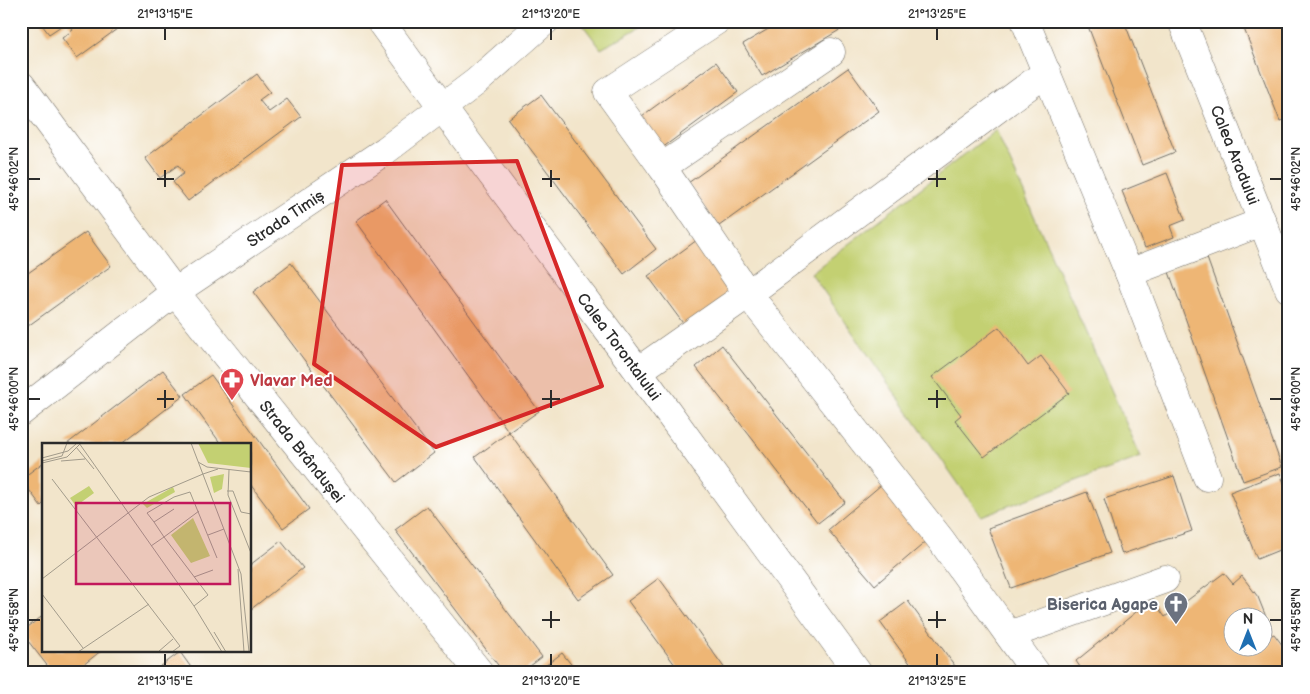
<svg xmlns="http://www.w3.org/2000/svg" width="1310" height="694" font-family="'Balsamiq Sans',sans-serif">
<rect width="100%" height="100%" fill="#fff"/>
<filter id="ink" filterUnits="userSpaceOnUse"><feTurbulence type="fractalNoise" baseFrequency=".02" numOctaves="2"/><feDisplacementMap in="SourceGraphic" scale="10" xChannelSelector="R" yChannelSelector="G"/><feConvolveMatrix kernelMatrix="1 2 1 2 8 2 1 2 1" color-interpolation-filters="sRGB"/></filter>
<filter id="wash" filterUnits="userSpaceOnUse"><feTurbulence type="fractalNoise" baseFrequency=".0096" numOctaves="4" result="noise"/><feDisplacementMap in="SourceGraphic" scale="20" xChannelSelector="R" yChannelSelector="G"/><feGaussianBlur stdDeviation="1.12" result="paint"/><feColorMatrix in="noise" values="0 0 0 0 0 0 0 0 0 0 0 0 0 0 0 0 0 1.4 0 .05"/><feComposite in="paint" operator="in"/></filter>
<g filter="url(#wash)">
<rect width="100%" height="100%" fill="#f2e5cb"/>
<path fill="#c3d072" stroke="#777e4e" d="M 580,21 L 650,21 L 601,49 Z
M 996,130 L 1141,457 L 981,516 L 811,273 Z"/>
<g id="blocks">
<path fill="#eeb674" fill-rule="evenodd" d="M 39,21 L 128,21 L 77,58 L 62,38 L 73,30 L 67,22 L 49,34 Z
M 782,21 L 846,21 L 848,25 L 762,76 L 743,44 Z
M 1086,21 L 1124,21 L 1175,152 L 1142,165 Z
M 1241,21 L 1282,21 L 1289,40 L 1289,118 L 1280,121 Z
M 716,62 L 738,92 L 658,151 L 635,121 Z
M 848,68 L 879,111 L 719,226 L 688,183 Z
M 257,74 L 270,92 L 259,100 L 269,112 L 287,99 L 301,117 L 188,201 L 173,182 L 184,173 L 178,165 L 160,178 L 145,158 Z
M 541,95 L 656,249 L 624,274 L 508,119 Z
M 1167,173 L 1185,220 L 1170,226 L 1174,237 L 1145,248 L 1122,191 Z
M 385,199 L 539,411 L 509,432 L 356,221 Z
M 86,232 L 111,266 L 21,331 L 21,278 Z
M 697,240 L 737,295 L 688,330 L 648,276 Z
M 1207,258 L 1282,467 L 1243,481 L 1169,272 Z
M 291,263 L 434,453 L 396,482 L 253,292 Z
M 999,327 L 1028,366 L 1041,356 L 1069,393 L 984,457 L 955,420 L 961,415 L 932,377 Z
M 722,345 L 845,502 L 818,523 L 696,367 Z
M 163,370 L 183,396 L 121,444 L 67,444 Z
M 211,375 L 309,509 L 283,528 L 250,484 L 250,444 L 221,444 L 185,394 Z
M 509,432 L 613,575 L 578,599 L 475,457 Z
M 44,462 L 44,503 L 41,506 L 21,479 Z
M 1280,473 L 1289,495 L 1289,546 L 1257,559 L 1230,492 Z
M 1174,476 L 1192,531 L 1122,554 L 1104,499 Z
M 881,485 L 928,540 L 875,585 L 828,530 Z
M 1087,492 L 1110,553 L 1011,588 L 988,528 Z
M 427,506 L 542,657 L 521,673 L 504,673 L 395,530 Z
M 281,541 L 303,568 L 250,610 L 250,565 Z
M 1224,573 L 1233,584 L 1242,576 L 1258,597 L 1266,617 L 1267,637 L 1274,634 L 1289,654 L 1289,673 L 1084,673 L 1076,661 L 1152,599 L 1165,617 ZM 1232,616 L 1262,616 L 1262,646 L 1232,646 Z
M 659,578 L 697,630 L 728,673 L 681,673 L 628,601 Z
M 908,601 L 960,673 L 917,673 L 880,622 Z
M 44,615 L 44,650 L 102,650 L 73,673 L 53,673 L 21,632 Z
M 180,652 L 195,673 L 152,673 Z
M 562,653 L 578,673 L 536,673 Z"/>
</g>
</g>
<g filter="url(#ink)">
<use href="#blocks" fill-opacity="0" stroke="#716c63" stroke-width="1"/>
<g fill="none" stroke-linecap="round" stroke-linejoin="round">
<defs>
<g id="minor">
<path d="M 1025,21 L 1129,273 L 1207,477"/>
<path d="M 831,52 L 662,167 L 748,294 L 1047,72"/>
<path id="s1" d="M 21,85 L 175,292 L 480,673"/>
<path d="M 662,167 L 608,92 L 716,21"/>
<path d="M 1129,273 L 1262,222"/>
<path d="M 638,371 L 748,294 L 941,540 L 1036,673"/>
<path id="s2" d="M 21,412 L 175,292 L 386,150 L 476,82 L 545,21"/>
<path d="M 1009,635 L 1165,579"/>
</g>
<g id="major">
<path id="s3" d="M 380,21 L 463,136 L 638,371 L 858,673"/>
<path id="s4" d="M 1182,21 L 1289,289"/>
</g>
</defs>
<use href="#minor" stroke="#716c63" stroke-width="29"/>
<use href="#major" stroke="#716c63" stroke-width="29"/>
<use href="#minor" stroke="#fff" stroke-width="28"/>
<use href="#major" stroke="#fff" stroke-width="28"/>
</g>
</g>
<path fill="#d62828" fill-opacity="0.2" stroke="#d62828" stroke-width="4" stroke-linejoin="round" d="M 517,161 L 602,386 L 436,447 L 314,364 L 342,165 Z"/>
<path fill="none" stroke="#2b2b2b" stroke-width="2" d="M 165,28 L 165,40M 551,28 L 551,40M 937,28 L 937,40M 165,170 L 165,187M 551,170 L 551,187M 937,170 L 937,187M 28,179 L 40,179M 157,179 L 174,179M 542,179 L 560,179M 928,179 L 946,179M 1270,179 L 1282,179M 165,390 L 165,408M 551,390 L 551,408M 937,390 L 937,408M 28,399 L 40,399M 157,399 L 174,399M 542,399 L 560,399M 928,399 L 946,399M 1270,399 L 1282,399M 551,611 L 551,628M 937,611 L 937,628M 28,620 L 40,620M 542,620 L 560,620M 928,620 L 946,620M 1270,620 L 1282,620M 165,654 L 165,666M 551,654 L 551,666M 937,654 L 937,666"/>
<defs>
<symbol id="pharmacy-pin" viewBox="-11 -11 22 30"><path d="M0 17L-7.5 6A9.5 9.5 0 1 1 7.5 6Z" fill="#e0444e" stroke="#fff"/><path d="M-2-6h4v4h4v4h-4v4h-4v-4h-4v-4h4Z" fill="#fff"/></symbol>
<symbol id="church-pin" viewBox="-11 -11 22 30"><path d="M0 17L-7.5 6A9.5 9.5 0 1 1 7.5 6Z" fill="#6b7280" stroke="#fff"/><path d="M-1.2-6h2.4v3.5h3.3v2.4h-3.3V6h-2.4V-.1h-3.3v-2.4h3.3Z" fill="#fff"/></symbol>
</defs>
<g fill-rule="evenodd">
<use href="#pharmacy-pin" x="218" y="366" width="28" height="38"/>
<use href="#church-pin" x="1162" y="590" width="28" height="38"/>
</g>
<g text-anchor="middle" stroke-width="4" stroke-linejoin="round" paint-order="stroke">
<g font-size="16" fill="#2b2b2b" stroke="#fff">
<text dy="6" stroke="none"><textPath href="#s4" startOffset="144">Calea Aradului</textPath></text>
<text dy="6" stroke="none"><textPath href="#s2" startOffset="328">Strada Timiș</textPath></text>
<text dy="6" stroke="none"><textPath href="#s3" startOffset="404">Calea Torontalului</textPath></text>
<text dy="6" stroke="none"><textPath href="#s1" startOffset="462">Strada Brândușei</textPath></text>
</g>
<g font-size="16" font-weight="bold" fill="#be3a42" stroke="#fff" text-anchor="start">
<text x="250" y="386">Vlavar Med</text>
</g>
<g font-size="16" font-weight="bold" fill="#5b616d" stroke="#fff" text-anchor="end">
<text x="1158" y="610">Biserica Agape</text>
</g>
</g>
<g transform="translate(42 443)">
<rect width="209" height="209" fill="#f2e5cb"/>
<path d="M 156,0 L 209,0 L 209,25 L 166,20 ZM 182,31 L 180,46 L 172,50 L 168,34 ZM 47,43 L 52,50 L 34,63 L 28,55 ZM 131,44 L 133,49 L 105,65 L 101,61 ZM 151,75 L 168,113 L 149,120 L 129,92 Z" fill="#c3d072"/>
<path fill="none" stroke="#a29b8b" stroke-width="1" d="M 37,0 L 152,163 L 180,209M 149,0 L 199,131 L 207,209M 34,4 L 52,26M 0,15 L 26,8 L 34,1M 0,18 L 20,13 L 25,0M 19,18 L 43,16M 156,19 L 165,24 L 209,29M 0,20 L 25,14 L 38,1M 187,27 L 186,52 L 209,110M 161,31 L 176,26M 10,36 L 138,203 L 130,209M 185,48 L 191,48 L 199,69 L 209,71M 132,66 L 112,79 L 122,94 L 157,68M 112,79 L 105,70 L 132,54 L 148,49 L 175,115M 166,92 L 182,86M 109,103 L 122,94 L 166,152 L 152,163M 196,126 L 202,209M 152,134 L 171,127M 0,136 L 107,54 L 161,31M 0,151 L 41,205M 172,189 L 184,209M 36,209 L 107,161M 116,209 L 131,196"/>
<path fill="#c2185b" fill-opacity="0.15" stroke="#c2185b" stroke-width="2.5" d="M 34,60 L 188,60 L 188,141 L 34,141 Z"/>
<rect width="209" height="209" fill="none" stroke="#2b2b2b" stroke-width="2.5"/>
</g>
<rect width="1310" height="694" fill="none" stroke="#fff" stroke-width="55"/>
<g transform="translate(1248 632)"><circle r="24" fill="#ffffff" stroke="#aaaaaa"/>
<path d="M0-4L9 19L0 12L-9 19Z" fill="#1f6fb2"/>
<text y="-8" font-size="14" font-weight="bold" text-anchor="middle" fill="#2b2b2b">N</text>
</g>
<rect x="28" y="28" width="1254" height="638" fill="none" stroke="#2b2b2b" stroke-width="2"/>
<g font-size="12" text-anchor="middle" fill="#2b2b2b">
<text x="165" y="18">21°13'15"E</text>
<text x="551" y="18">21°13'20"E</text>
<text x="937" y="18">21°13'25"E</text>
<text transform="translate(14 179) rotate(-90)" y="4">45°46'02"N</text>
<text transform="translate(1296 179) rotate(-90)" y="4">45°46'02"N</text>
<text transform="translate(14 399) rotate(-90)" y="4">45°46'00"N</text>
<text transform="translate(1296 399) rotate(-90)" y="4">45°46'00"N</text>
<text transform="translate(14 620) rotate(-90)" y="4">45°45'58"N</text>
<text transform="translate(1296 620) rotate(-90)" y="4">45°45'58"N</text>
<text x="165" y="685">21°13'15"E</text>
<text x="551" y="685">21°13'20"E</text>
<text x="937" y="685">21°13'25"E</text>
</g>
</svg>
